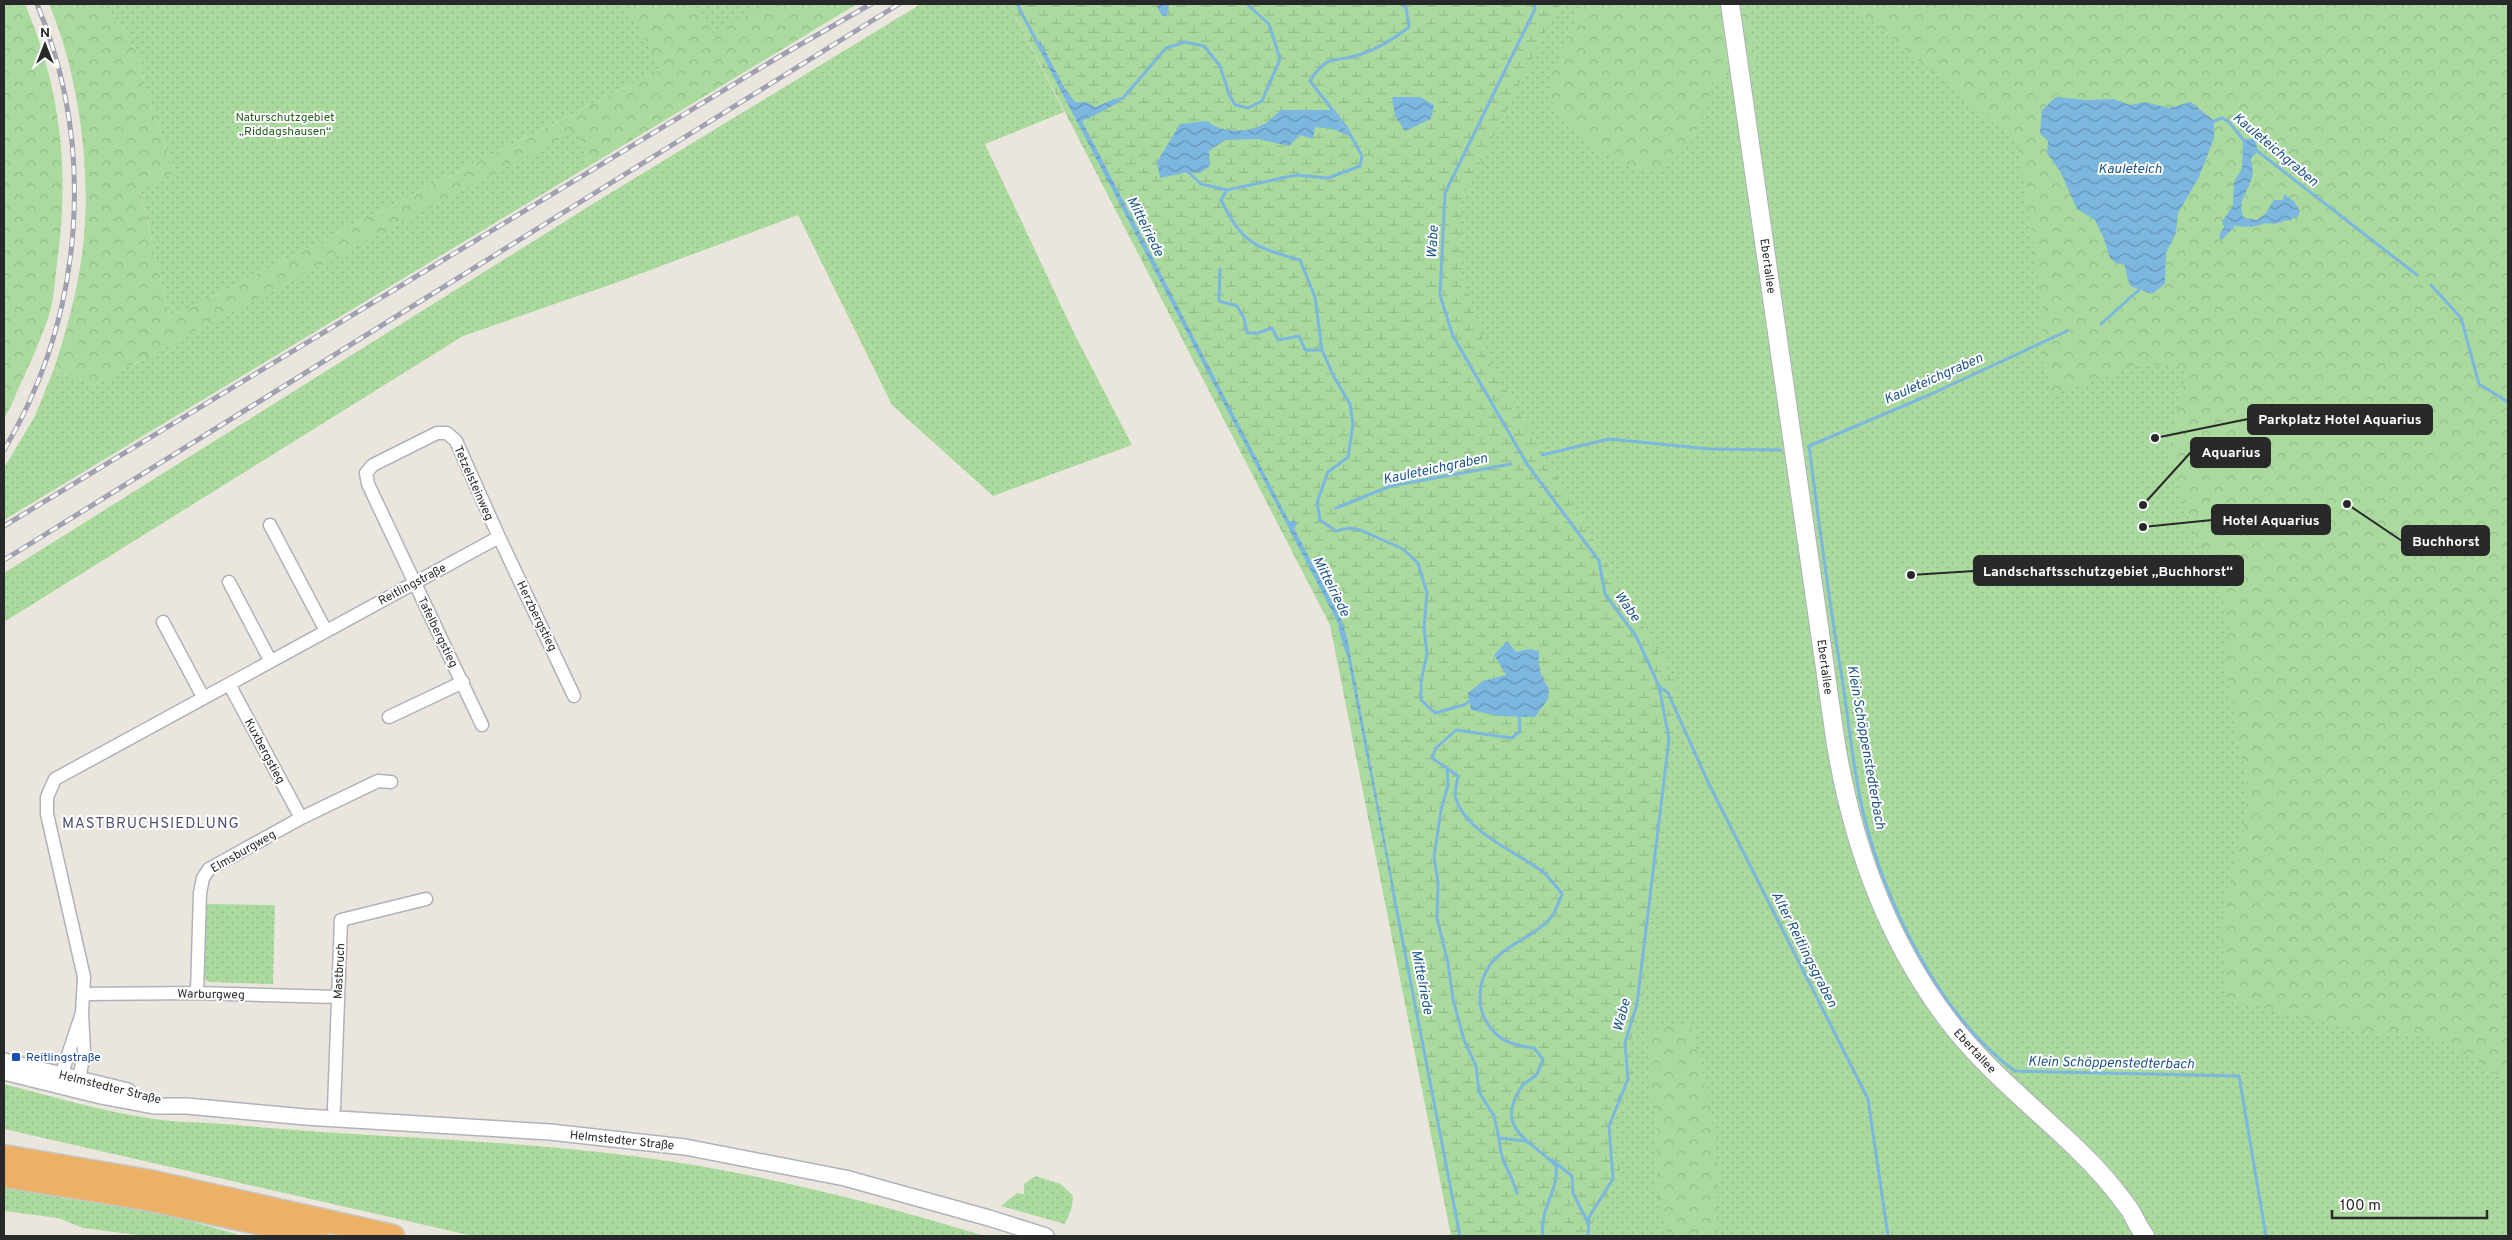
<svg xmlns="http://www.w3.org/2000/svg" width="2512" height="1240" font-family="Overpass,sans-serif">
<defs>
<pattern id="grass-dots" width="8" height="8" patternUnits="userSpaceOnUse" patternTransform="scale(1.25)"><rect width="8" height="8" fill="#abda9f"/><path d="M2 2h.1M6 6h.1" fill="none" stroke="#93bb89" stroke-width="1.8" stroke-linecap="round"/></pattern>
<pattern id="forest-crowns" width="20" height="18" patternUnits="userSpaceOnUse" patternTransform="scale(1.25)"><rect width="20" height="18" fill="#abda9f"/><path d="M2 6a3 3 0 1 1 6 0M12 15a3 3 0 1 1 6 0" fill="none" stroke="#93bb89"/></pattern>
<pattern id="wetland-marsh" width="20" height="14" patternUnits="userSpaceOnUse" patternTransform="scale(1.25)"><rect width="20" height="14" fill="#abda9f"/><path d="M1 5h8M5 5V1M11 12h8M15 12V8" fill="none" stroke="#93bb89"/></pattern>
<pattern id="water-waves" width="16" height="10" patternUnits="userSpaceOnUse" patternTransform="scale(1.25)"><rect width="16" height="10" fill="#7cb7e0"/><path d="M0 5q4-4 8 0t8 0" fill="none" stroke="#6695b6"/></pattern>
</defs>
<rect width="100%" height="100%" fill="#eae6dd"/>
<path fill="url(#grass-dots)" d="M 102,4 L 809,4 L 659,70 L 170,318 L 140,190 L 175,172 L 148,95 L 136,50 L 115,17 Z
M 921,4 L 1009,4 L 1064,112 L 985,144 L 1075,335 L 1132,445 L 993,496 L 892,405 L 798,215 L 618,282 L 463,336 L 4,622 L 4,573 L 607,195 Z
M 1018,4 L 2508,4 L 2508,1236 L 1456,1236 L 1339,624 Z
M 577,129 L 589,166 L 4,520 L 4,468 L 35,416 L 54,369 L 94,385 Z
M 206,904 L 275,905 L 273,984 L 208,982 L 202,975 Z
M 4,1084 C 54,1097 104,1112 155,1119 C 178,1123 202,1122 225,1124 C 346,1136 468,1138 589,1151 C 727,1165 853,1196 985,1236 L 473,1236 L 4,1129 Z
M 1035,1176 L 1061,1184 L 1073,1196 L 1072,1207 L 1065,1224 L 1001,1206 L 1017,1193 L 1024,1194 L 1024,1184 Z
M 4,1183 L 113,1199 L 243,1236 L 146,1236 L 83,1228 L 58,1218 L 4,1211 Z"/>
<path fill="url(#forest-crowns)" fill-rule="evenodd" d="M 4,4 L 25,4 C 61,90 70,171 57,263 C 55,279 54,297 50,312 C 40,344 24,375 11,406 L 4,418 Z
M 49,4 L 102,4 L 115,17 L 136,50 L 148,95 L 175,172 L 140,191 L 170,318 L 659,70 L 656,57 L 626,4 L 695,4 L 713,33 L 768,4 L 857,4 L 589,166 L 577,130 L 94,385 L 54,369 C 66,331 77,294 82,254 C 93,178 79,74 49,4 Z
M 1579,4 L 1747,4 L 1757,71 L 1713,79 L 1707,110 L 1691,142 L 1664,169 L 1638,172 L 1601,152 L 1566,122 L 1548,96 L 1552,70 L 1575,26 Z
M 1851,4 L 2508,4 L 2508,1081 L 2439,1038 L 2372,1033 L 2226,1000 L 2221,919 L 2247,812 L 2247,780 L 2237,738 L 2226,669 L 2229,626 L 2218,579 L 2202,551 L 2168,457 L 2186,368 L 2142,364 L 2052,393 L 2039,349 L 2043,308 L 2017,142 ZM 2056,97 L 2086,100 L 2114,99 L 2130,105 L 2145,102 L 2169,108 L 2191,102 L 2214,138 L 2199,177 L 2178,213 L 2176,233 L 2166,253 L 2165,284 L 2125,273 L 2124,264 L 2110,258 L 2104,239 L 2095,220 L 2077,209 L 2060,171 L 2047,153 ZM 2242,154 L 2251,158 C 2251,164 2254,172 2252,178 C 2248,194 2236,200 2244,218 L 2257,220 L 2265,214 L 2274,200 L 2283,200 L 2275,224 L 2267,223 L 2251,227 L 2235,226 L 2221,241 L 2219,235 L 2224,227 L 2228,211 L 2233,205 L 2238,175 L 2242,168 Z
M 1662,1025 L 1691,1025 L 1711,1111 L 1719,1174 L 1716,1217 L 1720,1236 L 1668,1236 L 1657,1194 L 1657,1131 L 1650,1090 L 1647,1037 Z"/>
<path fill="url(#wetland-marsh)" d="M 1009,4 L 1159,4 L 1157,6 L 1162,16 L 1167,16 L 1169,4 L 1559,5 L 1462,199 L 1461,270 L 1491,364 L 1678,686 L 1641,1005 L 1630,1043 L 1632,1081 L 1611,1125 L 1621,1175 L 1593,1222 L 1593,1236 L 1451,1236 L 1330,625 Z"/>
<path fill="url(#water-waves)" d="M 1159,4 L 1169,4 L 1167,16 L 1162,16 L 1157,6 Z
M 1040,41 L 1064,87 L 1075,102 L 1086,102 L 1096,107 L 1116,98 L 1118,103 C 1105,109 1094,116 1082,121 L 1289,521 L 1295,521 L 1297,525 L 1294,528 L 1341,619 L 1347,637 L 1394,888 L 1392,889 L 1344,639 L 1337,621 L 1036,43 Z
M 1392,97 L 1420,97 L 1434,105 L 1431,119 L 1405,131 L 1395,116 Z
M 2056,97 L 2086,100 L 2114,99 L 2130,105 L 2145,102 L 2169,108 L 2191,102 L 2214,121 L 2214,138 L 2199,177 L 2178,213 L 2176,233 L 2166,253 L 2165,284 L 2152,294 L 2130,286 L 2124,264 L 2116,263 L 2110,258 L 2104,239 L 2095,220 L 2077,209 L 2060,171 L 2047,153 L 2048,141 L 2040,133 L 2042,110 Z
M 1281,110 L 1331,110 L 1351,137 L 1333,129 L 1315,127 L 1313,139 L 1300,135 L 1289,146 L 1258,139 L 1225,140 L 1209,151 L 1210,166 L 1200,173 L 1188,172 L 1160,178 L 1157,162 L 1180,124 L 1207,121 C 1221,133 1246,133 1262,125 C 1269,122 1275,115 1281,110 Z
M 2243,139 L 2255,139 L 2258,152 L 2251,158 C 2251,164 2254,172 2252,177 C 2248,194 2236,200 2244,218 L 2257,220 L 2265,214 L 2274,200 L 2283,200 L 2284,194 L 2294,201 L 2300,211 L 2298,217 L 2275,224 L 2267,223 L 2251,227 L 2235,226 L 2221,241 L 2219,235 L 2224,227 L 2222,222 L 2233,205 L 2234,182 L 2242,168 Z
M 1507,641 L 1516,652 L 1528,649 L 1539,651 C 1538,666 1540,677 1549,688 L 1548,699 L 1535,717 L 1498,716 L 1471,710 L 1468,693 L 1483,681 L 1506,675 L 1494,655 Z"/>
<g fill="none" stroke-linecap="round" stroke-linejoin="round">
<path stroke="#7cb7e0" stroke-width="3" d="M 1017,4 L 1039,46
M 1534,4 L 1535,9 L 1445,193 L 1440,295 L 1453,336 L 1527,464 L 1599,561 L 1605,594 L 1636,636 L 1659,686 L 1669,739 L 1637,1004 L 1625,1043 L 1628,1079 L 1609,1126 L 1613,1179 L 1589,1217 L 1588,1236
M 1114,102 L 1123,98 L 1166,48 L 1185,42 L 1204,46 L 1220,66 L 1229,94 L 1235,105 L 1248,108 L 1262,101 L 1280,59 L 1269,24 L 1247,4
M 2211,124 L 2214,121 L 2222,118 L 2229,122 L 2245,142
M 2256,150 L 2417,275
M 1188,172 L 1201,184 L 1227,190 L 1296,175 L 1328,178 L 1360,166 L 1362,156 L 1346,127 L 1310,81 C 1329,51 1335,64 1362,54 C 1379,48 1395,38 1409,27 L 1406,7 L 1401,4
M 1227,190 L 1221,200 C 1243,244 1254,247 1300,260 L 1315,297 L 1322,350 L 1333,375 L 1350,404 L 1353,424 L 1348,457 L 1328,472 L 1317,502 L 1320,520 L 1336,531 L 1349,528 L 1360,530 L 1403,549 L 1418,563 L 1427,593 L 1424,627 L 1427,654 L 1421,682 L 1421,700 L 1435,713 L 1464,705 L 1473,699
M 1220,269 L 1219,301 L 1237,306 L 1244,318 L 1247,333 L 1258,333 L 1272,328 L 1278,340 L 1299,336 L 1305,350 L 1322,350
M 2431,285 L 2461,318 L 2479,384 L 2508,402
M 2101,324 L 2141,288
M 2067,331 L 1929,395 L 1809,446 C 1819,524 1829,601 1842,678 C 1849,722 1853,769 1863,812 C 1885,902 1939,1016 2015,1071 L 2239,1076 L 2266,1236
M 1542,455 L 1609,439 L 1709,449 L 1781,450
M 1336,508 L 1391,486 L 1511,464
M 1340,629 L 1347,652
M 1660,687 L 1668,693 L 1708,782 L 1868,1099 L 1888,1236
M 1519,713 L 1520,731 L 1512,738 L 1456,730 L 1436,748 L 1432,758 L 1458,776 C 1457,782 1454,793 1456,799 C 1466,832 1516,852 1542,871 C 1550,878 1556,886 1562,894 C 1558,904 1555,914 1548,921 C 1524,944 1488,949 1481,986 C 1479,998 1479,1008 1485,1019 C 1496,1041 1512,1045 1534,1048 L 1543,1059 C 1541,1064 1539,1070 1537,1074 C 1533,1079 1526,1081 1522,1086 C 1493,1129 1530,1139 1556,1166 C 1559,1192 1539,1208 1543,1236
M 1447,767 L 1448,785 L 1441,810 L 1434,857 L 1438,882 L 1437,918 L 1448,963 L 1453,999 L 1464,1040 L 1476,1066 L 1479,1092 L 1494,1116 L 1499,1138 L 1526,1141
M 1392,886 L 1460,1236
M 1499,1138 C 1501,1165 1510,1169 1517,1193
M 1552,1160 L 1572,1176 L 1573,1193 L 1588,1223"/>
<defs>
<path id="minor" d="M 270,525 L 326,631
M 229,582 L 270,660
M 163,622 L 203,697
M 229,684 L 301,818
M 389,717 L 463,682
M 482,725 L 368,484 L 366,473 L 373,465 L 437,433 L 447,433 L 456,441 L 499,537 L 574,696
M 197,993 L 200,893 L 203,878 L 209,869 L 301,818 L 378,781 L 391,782
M 84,994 L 197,993 L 337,997
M 82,1013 L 64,1067 L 65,1088 L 79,1080 L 84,1052 L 82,1013 L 84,977 L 47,814 L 47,797 L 55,779 L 499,537
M 334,1108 L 341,920 L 426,899"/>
<path id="tertiary" d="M 4,1061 L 128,1091
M 4,1072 L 101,1096 L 154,1106 L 187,1106 L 305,1117 L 550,1132 L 685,1147 L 845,1178 L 989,1218 L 1046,1236"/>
<path id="secondary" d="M 1730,4 L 1835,738 C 1851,840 1884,935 1947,1019 C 1985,1069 2034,1107 2078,1150 C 2097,1168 2115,1189 2130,1210 C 2135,1219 2139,1228 2145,1236"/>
<path id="motorway" d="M 4,1156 L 149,1181 L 393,1236
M 4,1176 L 146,1199 L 317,1236"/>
</defs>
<use href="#minor" stroke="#b0b1bb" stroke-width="15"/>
<use href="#tertiary" stroke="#b0b1bb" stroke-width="18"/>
<use href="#secondary" stroke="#b0b1bb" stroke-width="20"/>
<use href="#motorway" stroke="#c7c7c7" stroke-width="25"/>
<use href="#minor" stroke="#fff" stroke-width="12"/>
<use href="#tertiary" stroke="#fff" stroke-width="15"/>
<use href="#secondary" stroke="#fff" stroke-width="18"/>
<use href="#motorway" stroke="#ebb267" stroke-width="22"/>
<defs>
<path id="rail" d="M 4,450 C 84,316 97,148 37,4
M 4,526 L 777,58 L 871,4
M 4,560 L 899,4"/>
</defs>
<use href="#rail" stroke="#a0a0b1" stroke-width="5"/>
<use href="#rail" stroke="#fff" stroke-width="3" stroke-dasharray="9" stroke-linecap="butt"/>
</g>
<rect fill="#1a4fb4" stroke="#fff" stroke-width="2" x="11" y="1052" width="10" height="10" rx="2.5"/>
<g text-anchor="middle" stroke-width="4" stroke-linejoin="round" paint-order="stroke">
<g font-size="12" fill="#265d22" stroke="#fff">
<text x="285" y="121">Naturschutzgebiet<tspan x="285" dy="14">„Riddagshausen“</tspan></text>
</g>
<g font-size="12" fill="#292929" stroke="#fff">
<text transform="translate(1768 266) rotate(82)" y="4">Ebertallee</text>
<text transform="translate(474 483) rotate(66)" y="4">Tetzelsteinweg</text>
<text transform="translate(412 584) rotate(-28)" y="4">Reitlingstraße</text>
<text transform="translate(537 616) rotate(64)" y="4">Herzbergstieg</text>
<text transform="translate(438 632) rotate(64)" y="4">Tafelbergstieg</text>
<text transform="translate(1825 667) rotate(82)" y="4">Ebertallee</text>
<text transform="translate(265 751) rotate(62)" y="4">Kuxbergstieg</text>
<text transform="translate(243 851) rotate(-30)" y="4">Elmsburgweg</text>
<text transform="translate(339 971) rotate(-87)" y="4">Mastbruch</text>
<text transform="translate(211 994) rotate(1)" y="4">Warburgweg</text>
<text transform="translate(1975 1051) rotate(47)" y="4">Ebertallee</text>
<text transform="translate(110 1087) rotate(14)" y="4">Helmstedter Straße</text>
<text transform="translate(622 1140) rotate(6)" y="4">Helmstedter Straße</text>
</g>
<g font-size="12" fill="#164399" stroke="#fff" text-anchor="start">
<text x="26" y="1061">Reitlingstraße</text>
</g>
<g font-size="14" font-style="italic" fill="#1d5589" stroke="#fff">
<text transform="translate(2276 149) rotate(40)" y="5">Kauleteichgraben</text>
<text x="2130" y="173">Kauleteich</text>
<text transform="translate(1146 226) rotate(63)" y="5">Mittelriede</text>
<text transform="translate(1432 242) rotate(-87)" y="5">Wabe</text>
<text transform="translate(1933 378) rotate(-24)" y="5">Kauleteichgraben</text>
<text transform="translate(1435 468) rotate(-12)" y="5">Kauleteichgraben</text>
<text transform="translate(1332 586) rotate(63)" y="5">Mittelriede</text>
<text transform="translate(1628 606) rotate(54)" y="5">Wabe</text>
<text transform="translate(1867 747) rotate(80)" y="5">Klein Schöppenstedterbach</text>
<text transform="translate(1805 949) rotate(63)" y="5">Alter Reitlingsgraben</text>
<text transform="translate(1423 982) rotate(79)" y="5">Mittelriede</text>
<text transform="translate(1621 1015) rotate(-75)" y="5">Wabe</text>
<text transform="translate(2111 1062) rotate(1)" y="5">Klein Schöppenstedterbach</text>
</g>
<g font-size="15" letter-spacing="1" fill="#4f5174" stroke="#fff">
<text x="151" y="828">MASTBRUCHSIEDLUNG</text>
</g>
</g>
<path fill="none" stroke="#292929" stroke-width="2" d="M2155 438L2248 419M2143 505L2191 452M2143 527L2212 520M2347 504L2402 541M1911 575L1974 571"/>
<g fill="#292929" stroke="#fff" stroke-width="2">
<circle cx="2155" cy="438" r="5"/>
<circle cx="2143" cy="505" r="5"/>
<circle cx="2143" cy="527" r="5"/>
<circle cx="2347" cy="504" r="5"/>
<circle cx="1911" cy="575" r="5"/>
</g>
<g fill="#292929" stroke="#292929" stroke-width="2">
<rect x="2248" y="405" width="184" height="29" rx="5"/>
<rect x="2191" y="438" width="79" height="29" rx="5"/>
<rect x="2212" y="505" width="118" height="29" rx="5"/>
<rect x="2402" y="526" width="87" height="29" rx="5"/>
<rect x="1974" y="556" width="269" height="29" rx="5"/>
</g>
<g font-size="14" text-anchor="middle" font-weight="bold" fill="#fff">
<text x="2340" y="424">Parkplatz Hotel Aquarius</text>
<text x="2231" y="457">Aquarius</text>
<text x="2271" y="525">Hotel Aquarius</text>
<text x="2446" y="546">Buchhorst</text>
<text x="2108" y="576">Landschaftsschutzgebiet „Buchhorst“</text>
</g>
<rect width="2512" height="1240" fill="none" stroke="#292929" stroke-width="10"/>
<g transform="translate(45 45)" stroke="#ffffff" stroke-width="4" paint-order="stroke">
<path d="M0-4L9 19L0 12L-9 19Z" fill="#292929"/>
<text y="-8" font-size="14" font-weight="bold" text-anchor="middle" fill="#292929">N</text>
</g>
<path d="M2332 1210v8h155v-8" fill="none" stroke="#292929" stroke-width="2.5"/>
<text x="2340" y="1210" font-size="15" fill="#292929" stroke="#ffffff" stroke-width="4" paint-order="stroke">100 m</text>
</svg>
